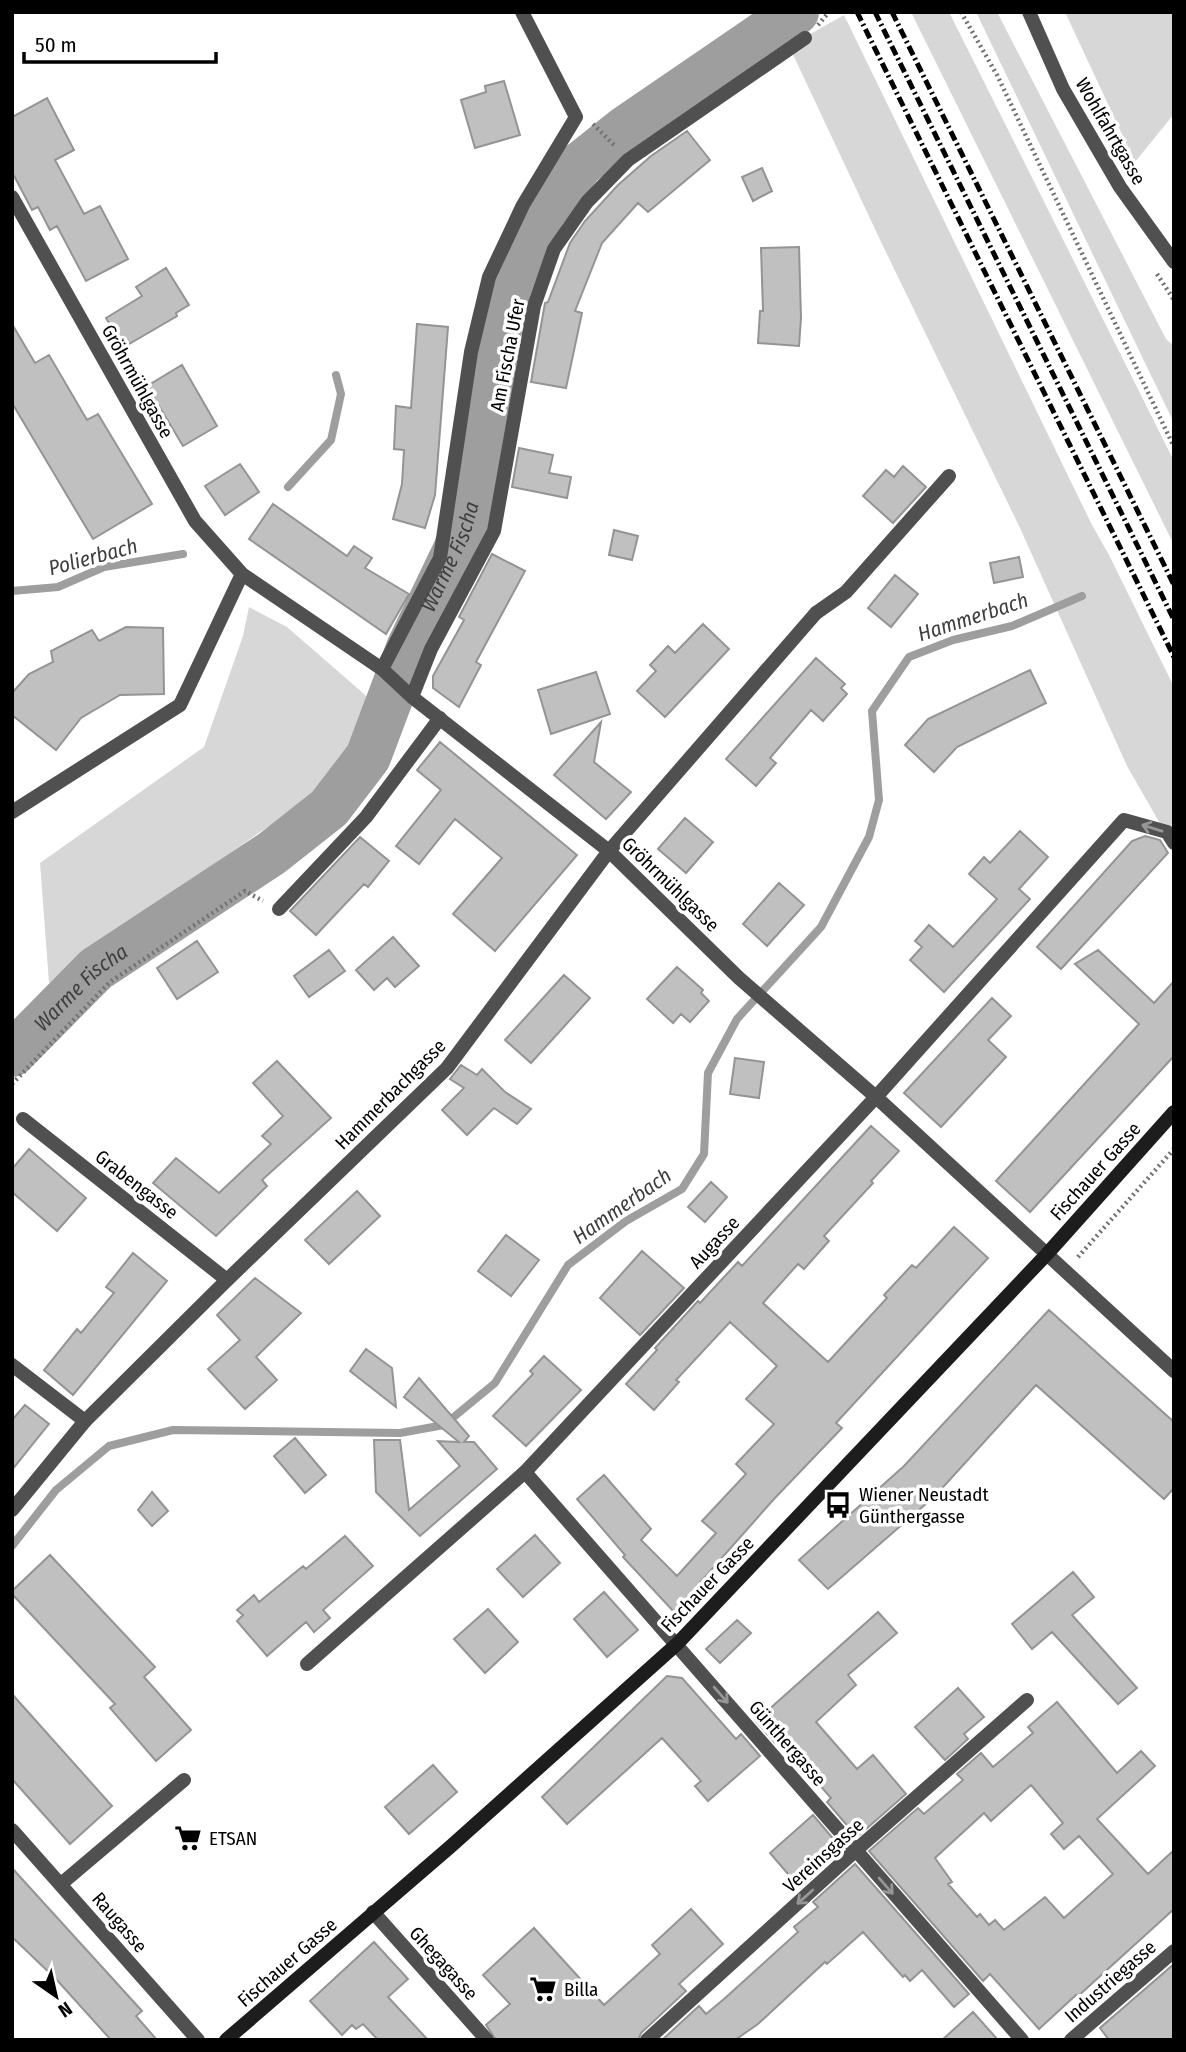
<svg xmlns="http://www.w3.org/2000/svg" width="1186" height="2052" font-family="'Fira Sans Condensed',sans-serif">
<rect width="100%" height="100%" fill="#fff"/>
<path fill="#d7d7d7" d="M 911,12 L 949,12 L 1174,461 L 1174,545 Z
M 976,12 L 997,12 L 1166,339 L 1174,346 L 1174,423 Z
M 1065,12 L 1174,12 L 1174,114 L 1135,162 Z
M 844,15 L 1091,523 L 1109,555 L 1174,687 L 1174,848 L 1127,766 L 1020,528 L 882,244 L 789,46 Z
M 249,607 L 287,627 L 371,700 L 360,747 L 322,793 L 257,834 L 49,983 L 40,863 L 204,747 L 243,636 Z"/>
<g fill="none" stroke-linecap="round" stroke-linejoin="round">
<path stroke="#9e9e9e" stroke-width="8" d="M 288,487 L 331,440 L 341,394 L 336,375
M 12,591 L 58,587 L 104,567 L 183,554
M 12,1546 L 56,1490 L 109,1446 L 173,1430 L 400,1433 L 444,1425 L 495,1383 L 568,1265 L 626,1221 L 682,1189 L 704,1154 L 708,1073 L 737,1019 L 821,927 L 869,837 L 879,800 L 872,711 L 909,657 L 953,640 L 1012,626 L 1082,596"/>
<path stroke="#9e9e9e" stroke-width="46" id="s1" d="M 12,1054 L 96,969 L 272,853 L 329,808 L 368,757 L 409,648 L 463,535 L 473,500 L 497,339 L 508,289 L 521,254 L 544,211 L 581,164 L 625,129 L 796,12"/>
</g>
<path fill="#c0c0c0" stroke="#949494" stroke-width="2" fill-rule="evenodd" d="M 504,81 L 520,135 L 475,148 L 461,100 L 486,92 L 485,86 Z
M 47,98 L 74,150 L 55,160 L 84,214 L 100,206 L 128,259 L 86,281 L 57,226 L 50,230 L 38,207 L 32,210 L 12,172 L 12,117 Z
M 687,131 L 710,160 L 648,212 L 638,203 L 602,243 L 575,311 L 582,313 L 566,388 L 531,382 L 545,303 L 548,302 L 570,243 L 585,221 L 618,185 L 651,156 Z
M 762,168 L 772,191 L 753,201 L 742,177 Z
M 799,247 L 801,318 L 799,346 L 758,343 L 760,311 L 763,311 L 761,248 Z
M 166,268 L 189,305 L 176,313 L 177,316 L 124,347 L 106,318 L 142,296 L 136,287 Z
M 12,324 L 35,363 L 49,355 L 87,420 L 98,414 L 152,504 L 93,539 L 12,403 Z
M 417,324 L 448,327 L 435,495 L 425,528 L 393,519 L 402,484 L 404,450 L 394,449 L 396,406 L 411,408 Z
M 182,365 L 217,426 L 183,446 L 147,386 Z
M 519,448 L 553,455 L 549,473 L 571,477 L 567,498 L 512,487 Z
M 240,464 L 259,492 L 225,515 L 205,486 Z
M 903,466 L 926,487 L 893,523 L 863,496 L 886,470 L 894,477 Z
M 273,504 L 347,556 L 354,546 L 372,558 L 365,568 L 409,594 L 386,634 L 249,539 Z
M 614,530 L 638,536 L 632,560 L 609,555 Z
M 492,554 L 525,571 L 476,662 L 481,665 L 459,707 L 433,688 L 433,676 L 464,620 L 459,617 Z
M 1019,557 L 1023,577 L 994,583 L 990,563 Z
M 895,575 L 918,594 L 891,627 L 868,608 Z
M 703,624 L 729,649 L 665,717 L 637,691 L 656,671 L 650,665 L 668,646 L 675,653 Z
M 126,627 L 163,628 L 164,694 L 120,695 L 81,718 L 56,750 L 12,715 L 12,693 L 29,674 L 53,662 L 51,651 L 92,630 L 99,641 Z
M 816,658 L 845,684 L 841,688 L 847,694 L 823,721 L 811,710 L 770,758 L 776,763 L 756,786 L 726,759 Z
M 1030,670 L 1046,703 L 957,747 L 934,772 L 905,745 L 928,719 Z
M 596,672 L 610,714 L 551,734 L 538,690 Z
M 601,722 L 594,762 L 631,792 L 606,819 L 554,775 Z
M 440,742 L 577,855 L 495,951 L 453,914 L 502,858 L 455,819 L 419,864 L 396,846 L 441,790 L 417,770 Z
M 685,818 L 713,842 L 686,873 L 658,849 Z
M 1020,831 L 1048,857 L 1019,889 L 1030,899 L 944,992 L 910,960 L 922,947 L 915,941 L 929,925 L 953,947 L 997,899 L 969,874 L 984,857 L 990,863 Z
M 1145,836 L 1160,840 L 1168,853 L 1061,969 L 1037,947 L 1132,841 Z
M 360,837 L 389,861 L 368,887 L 364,884 L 316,935 L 290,911 Z
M 779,883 L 804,905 L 767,946 L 743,924 Z
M 393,937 L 419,966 L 395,987 L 387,978 L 374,990 L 356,970 Z
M 197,941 L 218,972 L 177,999 L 157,968 Z
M 329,950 L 345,971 L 309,997 L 294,976 Z
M 1098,950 L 1154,1003 L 1174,981 L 1174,1056 L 1030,1212 L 996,1181 L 1139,1024 L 1075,964 Z
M 677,967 L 703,990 L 701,993 L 709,1001 L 690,1022 L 681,1014 L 673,1023 L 647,999 Z
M 564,975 L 590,998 L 531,1063 L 505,1040 Z
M 992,998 L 1011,1016 L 988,1040 L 1006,1057 L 941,1127 L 904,1093 Z
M 735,1058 L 764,1062 L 759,1098 L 730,1094 Z
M 277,1061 L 331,1118 L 262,1180 L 267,1186 L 216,1236 L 153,1183 L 176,1158 L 219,1193 L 271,1144 L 262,1136 L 283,1116 L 253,1083 Z
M 461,1065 L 477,1075 L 482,1069 L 505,1092 L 531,1109 L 517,1124 L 494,1108 L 467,1135 L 442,1110 L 464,1088 L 450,1079 Z
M 871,1126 L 899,1151 L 871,1181 L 873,1183 L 824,1236 L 829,1241 L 804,1269 L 798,1264 L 763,1303 L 828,1362 L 887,1298 L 884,1295 L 912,1265 L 916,1268 L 954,1227 L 988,1258 L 836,1423 L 842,1428 L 774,1499 L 674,1612 L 623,1557 L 625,1555 L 577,1499 L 604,1475 L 651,1529 L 641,1540 L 677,1576 L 716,1533 L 702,1521 L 746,1474 L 736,1464 L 774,1424 L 746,1399 L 777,1366 L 730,1322 L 676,1380 L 679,1382 L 654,1410 L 626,1384 L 657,1350 L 655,1348 L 698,1301 L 700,1303 L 738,1262 L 742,1266 Z
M 29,1149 L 86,1198 L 57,1231 L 12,1192 L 12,1169 Z
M 711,1182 L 727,1197 L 705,1222 L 688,1207 Z
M 357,1191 L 380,1216 L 329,1264 L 305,1240 Z
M 506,1235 L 539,1260 L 511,1296 L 478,1271 Z
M 642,1251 L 684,1288 L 640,1335 L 600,1298 Z
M 133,1253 L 167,1281 L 73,1395 L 44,1370 L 77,1329 L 81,1333 L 114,1293 L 106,1287 Z
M 255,1278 L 301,1313 L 256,1357 L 277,1380 L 245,1409 L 208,1369 L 240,1340 L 217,1315 Z
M 1049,1310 L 1174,1422 L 1174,1488 L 1164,1499 L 1036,1385 L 935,1496 L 828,1589 L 799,1560 L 904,1466 Z
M 366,1349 L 392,1368 L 396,1407 L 350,1371 Z
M 544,1356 L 581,1390 L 526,1446 L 493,1416 L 533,1374 L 530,1371 Z
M 419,1378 L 469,1436 L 464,1442 L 474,1442 L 497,1469 L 420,1536 L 376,1492 L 374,1440 L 400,1440 L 409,1510 L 460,1466 L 438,1441 L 459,1442 L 404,1397 Z
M 25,1405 L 49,1424 L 12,1470 L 12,1420 Z
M 295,1438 L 326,1475 L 305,1493 L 274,1456 Z
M 152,1492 L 168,1511 L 152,1526 L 138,1510 Z
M 535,1535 L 560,1563 L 523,1597 L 497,1569 Z
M 345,1536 L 373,1566 L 323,1610 L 330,1618 L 314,1632 L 306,1622 L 267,1656 L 237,1621 L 243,1615 L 237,1610 L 254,1595 L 259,1602 L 303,1566 L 306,1569 Z
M 50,1555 L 155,1667 L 144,1677 L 191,1730 L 156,1761 L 110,1708 L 115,1704 L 12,1594 L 12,1591 Z
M 1073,1572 L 1094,1597 L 1072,1615 L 1137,1688 L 1118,1704 L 1052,1632 L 1032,1649 L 1012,1624 Z
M 604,1592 L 638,1630 L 607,1657 L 574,1619 Z
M 488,1609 L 518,1642 L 485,1673 L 454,1639 Z
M 878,1612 L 897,1633 L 848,1675 L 856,1685 L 816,1722 L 857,1769 L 873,1755 L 906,1794 L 857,1837 L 827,1802 L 831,1798 L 779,1739 L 775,1743 L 756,1721 Z
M 737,1620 L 751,1633 L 720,1663 L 706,1649 Z
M 667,1676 L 682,1678 L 736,1739 L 741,1734 L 760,1756 L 708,1801 L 695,1786 L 701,1781 L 662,1738 L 567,1824 L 542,1797 Z
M 958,1688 L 984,1717 L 964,1734 L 968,1739 L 945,1760 L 915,1727 Z
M 12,1694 L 112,1806 L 70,1844 L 12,1779 Z
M 1057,1702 L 1117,1773 L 1141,1751 L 1155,1766 L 1097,1819 L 1148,1874 L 1174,1850 L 1174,1909 L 1077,1997 L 1076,1995 L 1039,2029 L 990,1974 L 983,1981 L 869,1851 L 918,1808 L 924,1814 L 963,1780 L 957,1774 L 981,1753 L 993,1767 L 1033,1733 L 1028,1727 ZM 1031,1785 L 1063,1823 L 1051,1834 L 1064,1849 L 1079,1836 L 1113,1874 L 1064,1918 L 1045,1897 L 1004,1930 L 995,1920 L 989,1925 L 980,1914 L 977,1917 L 948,1884 L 952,1882 L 935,1858 L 984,1813 L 991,1821 Z
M 433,1765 L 457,1792 L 409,1834 L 385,1807 Z
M 813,1815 L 842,1849 L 800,1888 L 770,1853 Z
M 855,1864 L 969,1994 L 954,2007 L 922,1970 L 910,1981 L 905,1975 L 903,1977 L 863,1932 L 827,1964 L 825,1962 L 758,2024 L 735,2040 L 662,2040 L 699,2006 L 706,2014 L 724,1999 L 798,1932 L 794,1927 L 818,1907 L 813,1902 Z
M 12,1868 L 142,2011 L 136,2016 L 157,2040 L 111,2040 L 56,1979 L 12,1937 Z
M 691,1909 L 723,1944 L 679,1984 L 686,1991 L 641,2033 L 638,2040 L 496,2040 L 486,2025 L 510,2004 L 483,1975 L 534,1928 L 604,2005 L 660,1954 L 652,1945 Z
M 374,1942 L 408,1979 L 388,1997 L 428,2040 L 378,2040 L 363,2024 L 356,2029 L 352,2025 L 342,2035 L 310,2001 Z
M 1174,1964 L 1174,2040 L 1109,2040 L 1100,2028 Z
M 973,2012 L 998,2040 L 942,2040 Z"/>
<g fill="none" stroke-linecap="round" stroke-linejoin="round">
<path stroke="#727272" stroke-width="4.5" stroke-dasharray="2 3.5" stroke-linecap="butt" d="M 961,12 L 997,75 L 1174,447
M 818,25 L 829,12
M 593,124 L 616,147
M 1157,274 L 1174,300
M 12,1084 L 110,982 L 245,891 L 263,901
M 1078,1257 L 1174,1149"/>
<path stroke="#505050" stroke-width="14" d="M 816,613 L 846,592 L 949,476
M 23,1119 L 227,1280
M 12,1365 L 85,1421
M 307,1664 L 525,1472 L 876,1097
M 61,1884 L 184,1780"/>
<path stroke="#505050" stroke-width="14" d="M 1029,12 L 1063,89 L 1120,187 L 1174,262
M 12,197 L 195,521 L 242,574 L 382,669 L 412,697 L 609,851 L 739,978 L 876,1097 L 1174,1371
M 382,669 L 440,558 L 471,352 L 489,277 L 523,205 L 576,117 L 522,12
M 412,697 L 431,649 L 494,531 L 534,306 L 554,249 L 587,202 L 628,160 L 805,38
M 12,812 L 180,705 L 242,574
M 279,909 L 366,817 L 440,718
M 876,1097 L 1124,820 L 1167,832 L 1174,843
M 525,1472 L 1022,2040
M 12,1510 L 85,1421 L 227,1280 L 447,1068 L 609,851 L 816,613
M 12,1830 L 198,2040
M 373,1912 L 487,2040
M 647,2040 L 855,1851 L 1027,1700
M 1071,2040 L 1174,1951"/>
<path stroke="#1d1d1d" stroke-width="14" d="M 226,2040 L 450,1847 L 677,1644 L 1047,1254 L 1174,1112"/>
<path stroke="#000" stroke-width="5" stroke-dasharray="10 3.5 2 3.5" stroke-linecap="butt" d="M 857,12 L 1174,657
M 875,12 L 1174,620
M 892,12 L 1174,585"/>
</g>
<defs><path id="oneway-shaft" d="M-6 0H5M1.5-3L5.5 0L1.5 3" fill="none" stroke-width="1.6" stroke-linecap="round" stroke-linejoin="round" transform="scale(1.75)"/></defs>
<g stroke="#969696">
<use href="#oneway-shaft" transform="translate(1152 828) rotate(-163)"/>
<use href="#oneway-shaft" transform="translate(721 1695) rotate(49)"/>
<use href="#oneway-shaft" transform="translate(886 1886) rotate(49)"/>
<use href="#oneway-shaft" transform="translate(805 1897) rotate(138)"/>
</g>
<defs>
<symbol id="bus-bare" viewBox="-9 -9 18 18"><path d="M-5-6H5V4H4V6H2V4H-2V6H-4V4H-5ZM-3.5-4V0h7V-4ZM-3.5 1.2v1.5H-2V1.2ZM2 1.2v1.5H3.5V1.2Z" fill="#000" stroke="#fff" stroke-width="2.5" paint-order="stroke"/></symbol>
<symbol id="supermarket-bare" viewBox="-9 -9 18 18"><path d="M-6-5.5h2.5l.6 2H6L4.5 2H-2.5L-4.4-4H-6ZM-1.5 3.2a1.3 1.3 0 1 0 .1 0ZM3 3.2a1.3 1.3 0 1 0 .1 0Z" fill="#000" stroke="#fff" stroke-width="2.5" paint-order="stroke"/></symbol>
</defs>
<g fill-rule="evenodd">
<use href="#bus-bare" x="819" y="1486" width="38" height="38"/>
<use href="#supermarket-bare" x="169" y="1819" width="38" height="38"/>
<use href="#supermarket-bare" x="524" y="1970" width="38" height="38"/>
</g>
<g text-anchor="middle" stroke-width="7" stroke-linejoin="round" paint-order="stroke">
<g font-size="19" fill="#000" stroke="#fff">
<text transform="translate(1111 131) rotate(60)" y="7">Wohlfahrtgasse</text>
<text transform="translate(507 355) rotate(-79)" y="7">Am Fischa Ufer</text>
<text transform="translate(138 381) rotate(61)" y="7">Gröhrmühlgasse</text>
<text transform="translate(671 884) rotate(44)" y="7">Gröhrmühlgasse</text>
<text transform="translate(390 1094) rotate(-45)" y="7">Hammerbachgasse</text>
<text transform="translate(1095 1171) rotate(-48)" y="7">Fischauer Gasse</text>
<text transform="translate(137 1184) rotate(38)" y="7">Grabengasse</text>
<text transform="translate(714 1242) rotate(-47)" y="7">Augasse</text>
<text transform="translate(707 1584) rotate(-46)" y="7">Fischauer Gasse</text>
<text transform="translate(788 1743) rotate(49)" y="7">Günthergasse</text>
<text transform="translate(823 1855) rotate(-42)" y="7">Vereinsgasse</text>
<text transform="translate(120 1922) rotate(49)" y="7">Raugasse</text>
<text transform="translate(287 1962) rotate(-41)" y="7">Fischauer Gasse</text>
<text transform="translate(444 1963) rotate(48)" y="7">Ghegagasse</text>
<text transform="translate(1110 1981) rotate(-41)" y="7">Industriegasse</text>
</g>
<g font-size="19" fill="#000" stroke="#fff" text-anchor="start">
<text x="859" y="1501">Wiener Neustadt<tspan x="859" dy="22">Günthergasse</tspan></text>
<text x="209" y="1845">ETSAN</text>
<text x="564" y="1996">Billa</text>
</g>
<g font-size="21" font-style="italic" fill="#3f3f3f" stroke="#fff">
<text dy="7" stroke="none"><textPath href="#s1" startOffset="684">Warme Fischa</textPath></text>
<text transform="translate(93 557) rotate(-15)" y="7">Polierbach</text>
<text transform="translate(973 617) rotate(-18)" y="7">Hammerbach</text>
<text dy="7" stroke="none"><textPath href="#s1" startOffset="96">Warme Fischa</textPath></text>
<text transform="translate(622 1206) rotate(-35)" y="7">Hammerbach</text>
</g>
</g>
<rect width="1186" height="2052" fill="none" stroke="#000000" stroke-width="28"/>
<g transform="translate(56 1996) rotate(146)" stroke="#ffffff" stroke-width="5" paint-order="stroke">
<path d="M0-5L12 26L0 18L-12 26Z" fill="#000000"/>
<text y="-10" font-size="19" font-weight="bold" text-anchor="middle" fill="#000000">N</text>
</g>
<path d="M24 52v10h192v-10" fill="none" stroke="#000000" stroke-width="3.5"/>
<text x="35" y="52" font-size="21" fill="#000000" stroke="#ffffff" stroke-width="5" paint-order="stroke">50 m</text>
</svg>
